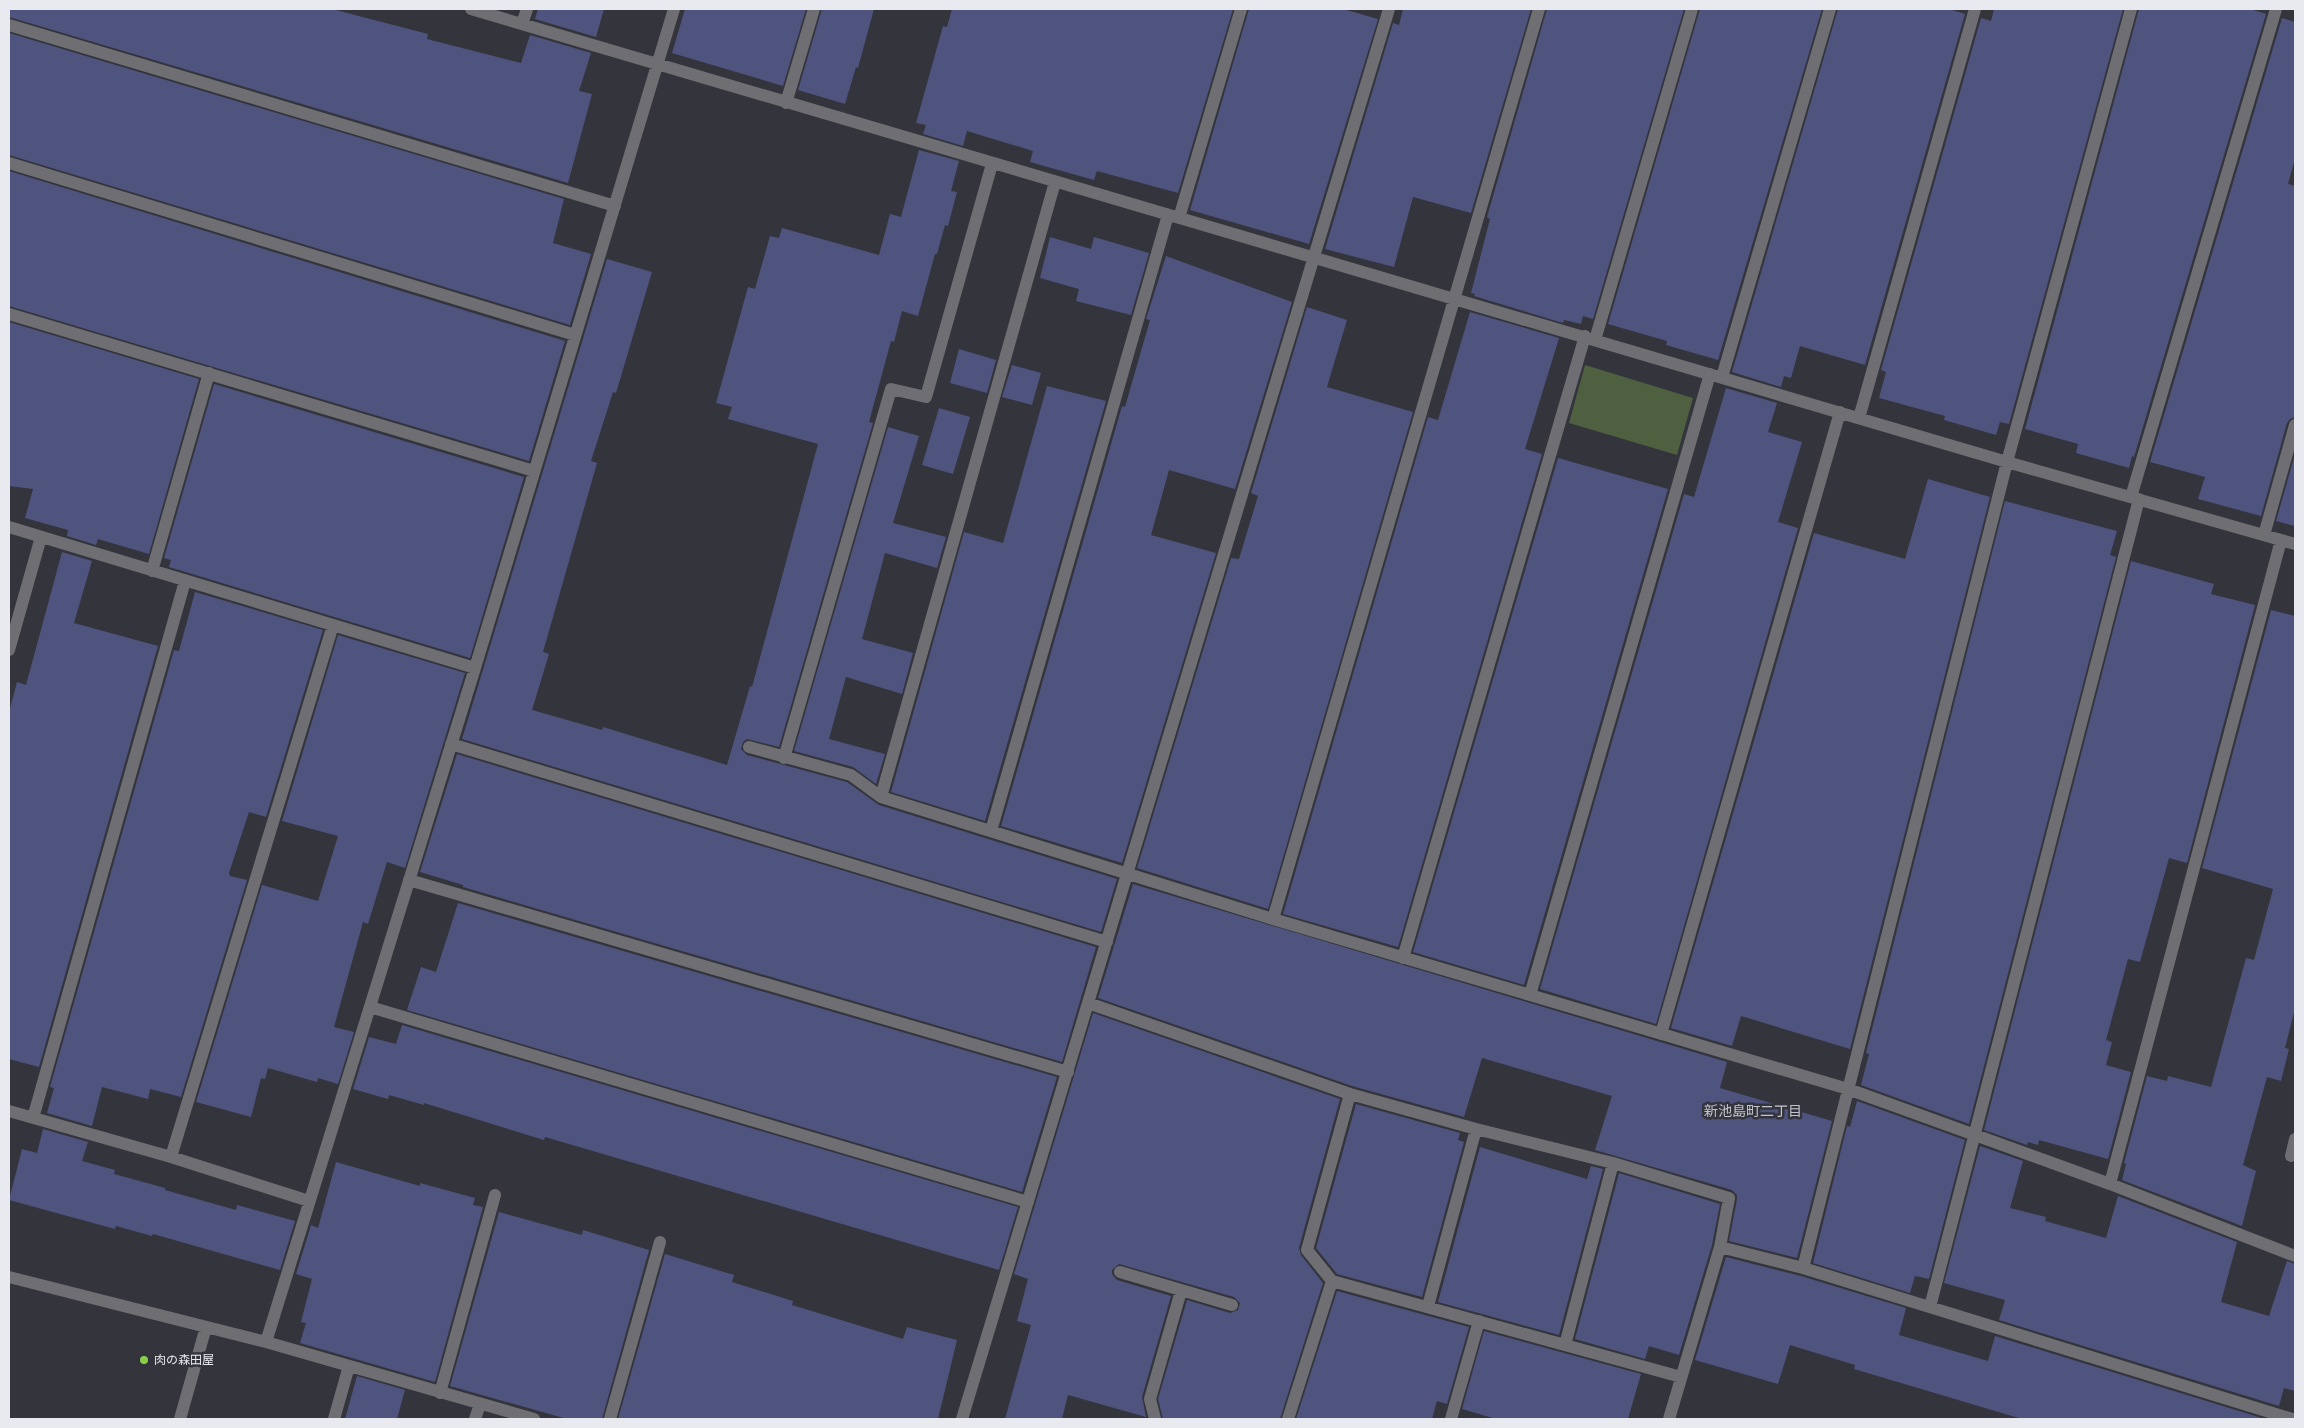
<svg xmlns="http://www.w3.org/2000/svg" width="2304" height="1428" font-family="'IBM Plex Serif','Noto Sans JP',serif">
<rect width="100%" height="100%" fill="#33343c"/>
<path fill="#4e6040" d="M 1585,365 L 1693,398 L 1677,455 L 1569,423 Z"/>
<path fill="#4f547f" d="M 9,9 L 332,9 L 428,34 L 427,39 L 521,63 L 530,35 L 591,53 L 579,91 L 592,94 L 568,183 L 9,17 Z
M 538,9 L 604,9 L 596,37 L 535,19 Z
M 685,9 L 806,9 L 783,86 L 672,53 Z
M 822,9 L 874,9 L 858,68 L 856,67 L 845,104 L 798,90 Z
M 952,9 L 1233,9 L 1178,193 L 1097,171 L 1094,180 L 1030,162 L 1033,151 L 967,131 L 963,146 L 923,134 L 926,125 L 916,123 L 943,26 L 947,27 Z
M 1249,9 L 1343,9 L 1378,19 L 1309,244 L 1190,210 Z
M 1403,9 L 1531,9 L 1471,213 L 1413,197 L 1394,267 L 1325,249 L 1393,23 L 1399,25 Z
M 1547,9 L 1684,9 L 1593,319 L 1583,316 L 1581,324 L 1564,320 L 1563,323 L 1474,296 L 1475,294 L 1471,293 L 1490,219 L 1487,217 Z
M 1700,9 L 1822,9 L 1718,360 L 1666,345 L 1667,341 L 1608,324 Z
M 1838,9 L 1949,9 L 1965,14 L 1865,365 L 1800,346 L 1791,378 L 1784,376 L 1781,387 L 1732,372 Z
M 1994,9 L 2123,9 L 2009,424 L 2000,422 L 1996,435 L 1944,420 L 1945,416 L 1879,398 L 1886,372 L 1881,370 L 1981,18 L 1991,21 Z
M 2139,9 L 2250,9 L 2266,14 L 2134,457 L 2132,456 L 2129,468 L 2076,453 L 2078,444 L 2025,429 Z
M 2282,18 L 2295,22 L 2295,158 L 2288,184 L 2295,186 L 2295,417 L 2290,419 L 2287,423 L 2261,516 L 2198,499 L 2205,477 L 2150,462 Z
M 9,33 L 564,199 L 553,243 L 591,254 L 570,325 L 9,155 Z
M 919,150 L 959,161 L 951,191 L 957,192 L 948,226 L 945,225 L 937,254 L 935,254 L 918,316 L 902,311 L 894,342 L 891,341 L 869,422 L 873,423 L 779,747 L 747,739 L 743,742 L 741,749 L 747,755 L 847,782 L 879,805 L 1117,879 L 1101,932 L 462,739 L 607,259 L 652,272 L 616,393 L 613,392 L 591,461 L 597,463 L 543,652 L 549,654 L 532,710 L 602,730 L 603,727 L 727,765 L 750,686 L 752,687 L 818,444 L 728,419 L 732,407 L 716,403 L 748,287 L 755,289 L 770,236 L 779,238 L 782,228 L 879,255 L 890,214 L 901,217 Z
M 9,171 L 565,341 L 529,461 L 9,306 Z
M 1050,237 L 1091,249 L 1094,237 L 1149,253 L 1131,315 L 1076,301 L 1079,289 L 1040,278 Z
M 1166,256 L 1292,302 L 1235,489 L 1169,470 L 1151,535 L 1216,553 L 1122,863 L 1001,826 L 1122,406 L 1125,407 L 1150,320 L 1146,319 Z
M 1307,307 L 1347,320 L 1327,387 L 1413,412 L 1268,909 L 1137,868 L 1231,558 L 1239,559 L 1258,496 L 1251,493 Z
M 1470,312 L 1559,338 L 1525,449 L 1542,454 L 1398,947 L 1283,914 L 1428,417 L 1438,420 Z
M 9,322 L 199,379 L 149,554 L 98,539 L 96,545 L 67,536 L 68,530 L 25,518 L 33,489 L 9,486 Z
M 959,349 L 996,360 L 987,393 L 950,383 Z
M 1012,365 L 1041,373 L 1032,405 L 1002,397 Z
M 214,384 L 524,477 L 470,658 L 169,567 L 171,560 L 164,558 Z
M 1047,386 L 1106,401 L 985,821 L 891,792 L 964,532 L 1003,543 Z
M 1726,388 L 1777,403 L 1768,432 L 1802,442 L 1778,522 L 1798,528 L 1656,1024 L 1540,989 L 1684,494 L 1694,497 Z
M 939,408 L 970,417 L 953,474 L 922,465 Z
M 888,427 L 919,436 L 893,523 L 946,537 L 937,568 L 885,553 L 862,639 L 913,653 L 902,694 L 846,677 L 829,739 L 885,754 L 876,784 L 853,767 L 794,751 Z
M 2295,454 L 2295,526 L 2276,521 Z
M 1558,458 L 1668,489 L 1524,985 L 1413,952 Z
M 1928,479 L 1990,497 L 1850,1049 L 1741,1016 L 1732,1046 L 1671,1028 L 1814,533 L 1905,559 Z
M 2005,501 L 2117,531 L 2110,555 L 2116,557 L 1969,1124 L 1861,1085 L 1869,1054 L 1866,1053 Z
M 62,552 L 92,561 L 74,623 L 158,646 L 39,1067 L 9,1059 L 9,712 L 17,682 L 26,685 Z
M 2131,561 L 2214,584 L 2211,594 L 2255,605 L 2187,863 L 2169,858 L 2140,962 L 2128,959 L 2106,1040 L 2112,1042 L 2106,1065 L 2131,1072 L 2108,1159 L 2039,1140 L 2038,1145 L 2028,1142 L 2027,1145 L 1984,1130 Z
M 195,592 L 323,630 L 266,817 L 249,812 L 229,873 L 230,876 L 247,880 L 181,1097 L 150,1089 L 148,1099 L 102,1087 L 92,1126 L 47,1113 L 54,1088 L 50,1087 L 174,650 L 179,651 Z
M 2271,610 L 2295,616 L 2295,1008 L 2285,1048 L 2289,1049 L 2281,1081 L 2267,1077 L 2243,1165 L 2256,1171 L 2242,1226 L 2122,1180 L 2126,1164 L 2124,1163 L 2147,1076 L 2167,1081 L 2168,1076 L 2211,1087 L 2246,958 L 2254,960 L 2273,889 L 2202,868 Z
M 338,635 L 465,673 L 405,868 L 387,862 L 368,924 L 363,922 L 334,1027 L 354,1032 L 338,1084 L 318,1078 L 317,1082 L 268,1068 L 265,1079 L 261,1078 L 251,1117 L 196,1102 L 262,885 L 318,901 L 338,836 L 282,821 Z
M 457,754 L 1096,947 L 1062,1062 L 463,887 L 463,885 L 420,872 Z
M 1133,884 L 1727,1062 L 1720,1088 L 1832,1121 L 1797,1258 L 1729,1241 L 1737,1199 L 1737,1195 L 1732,1190 L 1595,1150 L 1612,1096 L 1482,1058 L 1464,1117 L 1352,1086 L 1098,998 Z
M 458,903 L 1057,1077 L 1022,1192 L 407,1010 L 421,967 L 436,972 Z
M 1093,1013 L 1340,1099 L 1299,1248 L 1301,1255 L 1323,1283 L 1280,1419 L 1163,1419 L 1158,1399 L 1187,1300 L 1230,1313 L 1238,1310 L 1240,1303 L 1234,1297 L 1119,1264 L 1112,1270 L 1112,1274 L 1117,1280 L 1171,1296 L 1142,1397 L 1146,1417 L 1068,1395 L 1062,1419 L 1005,1419 L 1031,1325 L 1017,1321 L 1028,1279 L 1014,1274 Z
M 402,1025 L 1018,1207 L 999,1270 L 545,1137 L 544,1140 L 424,1103 L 424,1105 L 389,1095 L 388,1099 L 353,1089 L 369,1037 L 396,1044 Z
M 1857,1101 L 1965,1140 L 1929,1279 L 1915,1276 L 1910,1293 L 1813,1263 L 1847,1126 L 1850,1127 Z
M 1356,1104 L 1460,1133 L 1458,1140 L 1464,1142 L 1422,1297 L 1337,1274 L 1316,1248 Z
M 43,1129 L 88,1142 L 82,1161 L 115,1170 L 114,1174 L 165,1188 L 165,1190 L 236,1210 L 237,1205 L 295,1221 L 280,1270 L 153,1234 L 152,1236 L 116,1226 L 115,1229 L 9,1200 L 22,1149 L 37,1153 Z
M 1980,1146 L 2023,1161 L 2010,1208 L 2046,1217 L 2045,1221 L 2106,1238 L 2118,1196 L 2237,1242 L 2221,1302 L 2269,1316 L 2287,1261 L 2295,1264 L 2295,1391 L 2284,1388 L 2279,1406 L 1999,1320 L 2005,1300 L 1944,1283 Z
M 1480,1147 L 1587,1179 L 1591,1166 L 1603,1169 L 1559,1335 L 1438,1302 Z
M 336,1162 L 420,1186 L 420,1183 L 475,1198 L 473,1205 L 483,1207 L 435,1382 L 300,1343 L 306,1323 L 301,1322 L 312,1279 L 296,1274 L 311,1225 L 318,1228 Z
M 1619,1173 L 1720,1204 L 1712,1245 L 1679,1355 L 1649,1346 L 1645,1359 L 1575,1339 Z
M 499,1212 L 582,1235 L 583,1230 L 649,1250 L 602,1419 L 567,1419 L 450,1386 Z
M 665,1254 L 734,1275 L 732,1282 L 793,1301 L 792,1305 L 903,1339 L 907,1327 L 957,1340 L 938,1419 L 618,1419 Z
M 1726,1257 L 1801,1276 L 1906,1308 L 1899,1335 L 1988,1361 L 1995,1336 L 2265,1419 L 2022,1419 L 1854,1369 L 1855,1365 L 1790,1345 L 1778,1384 L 1695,1360 Z
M 1337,1291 L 1469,1327 L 1447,1404 L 1437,1401 L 1432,1419 L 1296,1419 Z
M 1484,1331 L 1641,1374 L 1628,1419 L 1496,1419 L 1462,1409 Z
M 357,1376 L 405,1390 L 397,1419 L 345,1419 Z"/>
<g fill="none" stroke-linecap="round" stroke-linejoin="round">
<path stroke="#6f6f73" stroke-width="12" d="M 471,9 L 2007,462 L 2295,544
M 522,24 L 527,9
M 9,25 L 615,206
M 786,103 L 814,9
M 9,163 L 575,335
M 1179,218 L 1241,9
M 9,314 L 534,471
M 1595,340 L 1692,9
M 1722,377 L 1830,9
M 1859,418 L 1975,9
M 2131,497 L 2276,9
M 9,527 L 475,668
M 2264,535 L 2295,425
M 152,571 L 209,373
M 9,650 L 41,537
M 451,744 L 1107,942
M 749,747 L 851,775 L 881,797 L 1273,919 L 1848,1089 L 2110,1184 L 2295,1256
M 784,758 L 891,389 L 926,397 L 992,164
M 881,797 L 1055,182
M 991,831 L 1168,215
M 409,880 L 1068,1072
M 1273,919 L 1539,9
M 1403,958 L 1585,336
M 1530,995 L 1710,374
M 1088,1003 L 1350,1094 L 1476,1129 L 1613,1163 L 1729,1198 L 1720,1247
M 370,1007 L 1028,1202
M 1661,1034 L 1840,412
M 9,1111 L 171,1157 L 309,1201
M 33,1118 L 185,581
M 2291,1156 L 2295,1139
M 171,1157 L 333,625
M 2110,1184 L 2281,540
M 1803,1268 L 2007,462 L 2131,9
M 1120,1272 L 1232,1305
M 9,1277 L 266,1342 L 534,1419
M 1332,1281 L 1307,1250 L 1350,1094
M 1428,1306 L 1476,1129
M 1930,1307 L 2139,499
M 266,1342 L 475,668 L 674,9
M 1565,1345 L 1613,1163
M 440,1393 L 495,1195
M 180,1419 L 206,1327
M 334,1419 L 349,1366
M 475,1419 L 480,1404
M 610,1419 L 660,1242
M 962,1419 L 1389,9
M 1155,1419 L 1150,1399 L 1181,1291
M 1288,1419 L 1332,1281 L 1681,1377
M 1451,1419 L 1479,1321
M 1669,1419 L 1720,1247 L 1803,1268 L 2292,1419"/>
</g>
<circle fill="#89cf48" stroke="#33343c" stroke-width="2" cx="144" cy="1360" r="5"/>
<g text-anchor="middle" stroke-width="5" stroke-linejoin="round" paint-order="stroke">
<g font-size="12" fill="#e9eaef" stroke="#33343c" text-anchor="start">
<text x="154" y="1364">肉の森田屋</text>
</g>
<g font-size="14" fill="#c2c3cd" stroke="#33343c">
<text x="1753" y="1116">新池島町二丁目</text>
</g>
</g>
<rect width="2304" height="1428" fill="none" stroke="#e9eaef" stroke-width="20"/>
</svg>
